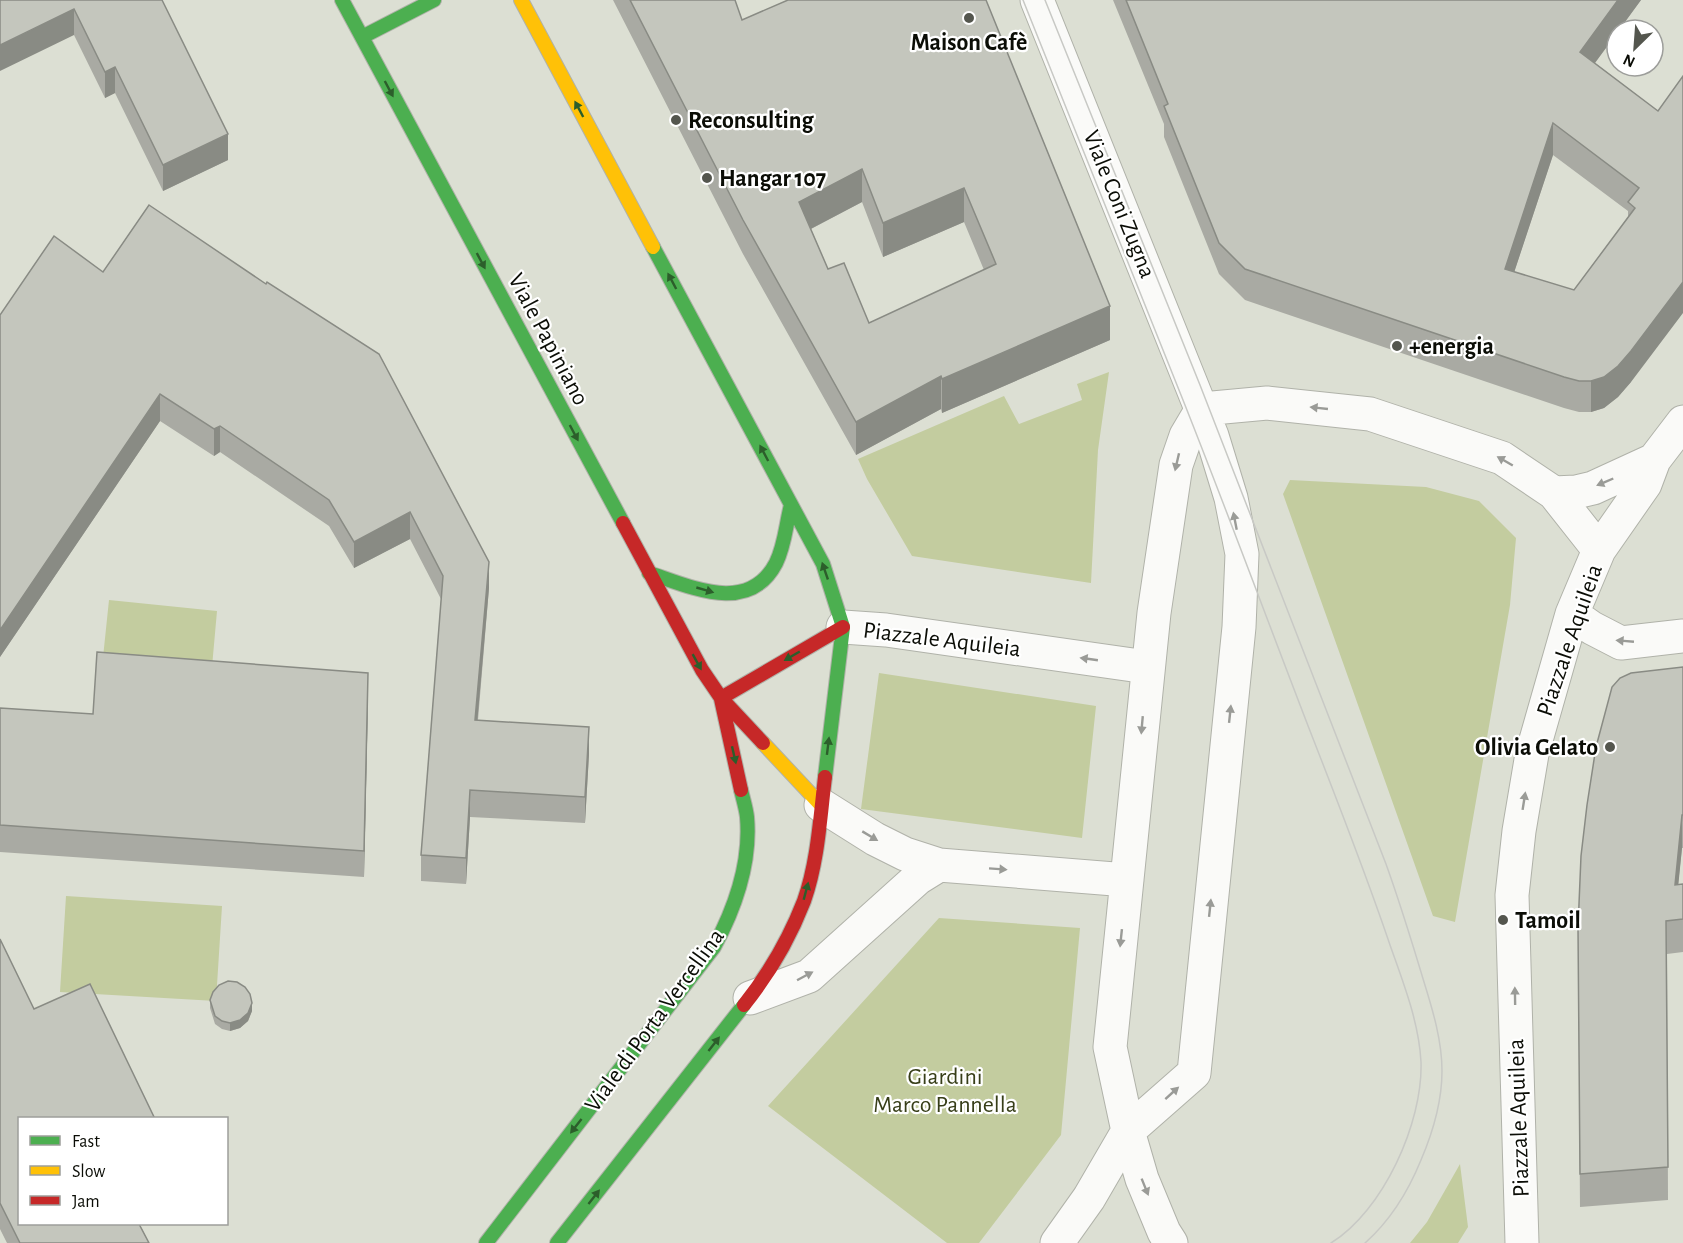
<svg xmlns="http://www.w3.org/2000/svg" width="1683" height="1243" font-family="'Alegreya Sans',sans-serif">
<rect width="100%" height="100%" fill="#dcdfd3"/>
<path fill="#c3cc9f" d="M 1109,372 L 1098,450 L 1091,583 L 912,556 L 867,479 L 858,459 L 1004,396 L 1019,424 L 1082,400 L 1077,384 Z
M 1290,480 L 1426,487 L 1479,501 L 1516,538 L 1510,605 L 1455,922 L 1433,916 L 1283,494 Z
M 109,600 L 217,611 L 211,678 L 102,667 Z
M 879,673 L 1096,706 L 1082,838 L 861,809 Z
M 66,896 L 222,906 L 216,1001 L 60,992 Z
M 939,918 L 1080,928 L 1061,1135 L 979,1243 L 947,1243 L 768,1106 Z
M 1460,1164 L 1468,1227 L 1458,1243 L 1410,1243 L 1427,1222 Z"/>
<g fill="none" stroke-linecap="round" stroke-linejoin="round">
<defs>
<path id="street" d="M 1037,0 L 1212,436 L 1231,498 L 1242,554 L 1239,627 L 1194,1073 L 1128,1131 L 1089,1198 L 1057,1243
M 1202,409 L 1267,403 L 1370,414 L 1502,458 L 1554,493 L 1599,550
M 1554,493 L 1576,492 L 1593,488 L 1654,460
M 1572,614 L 1592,628 L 1621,643 L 1683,636
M 843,627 L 886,630 L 1147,667
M 821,805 L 875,839 L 905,854 L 939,865 L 1127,880
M 750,998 L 809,976 L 918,878 L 939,865
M 1171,1243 L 1164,1232 L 1142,1179 L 1128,1131 L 1110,1047 L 1154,613 L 1176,465 L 1186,436 L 1202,409
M 1522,1243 L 1512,895 L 1519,831 L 1532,754 L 1572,614 L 1599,550 L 1645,484 L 1654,460 L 1683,422"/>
<path id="fast" d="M 342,0 L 623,523
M 362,37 L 434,0
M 653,247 L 823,564 L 843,627 L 825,777
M 649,573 C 691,587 749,615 776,563 C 785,545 786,524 791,505
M 486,1243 L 714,947 C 735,908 751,862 747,817 C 746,808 743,799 741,790
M 557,1243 L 744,1005"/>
<path id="slow" d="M 521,0 L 653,247
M 763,743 L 821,805"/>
<path id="jam" d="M 623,523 L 702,670 L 721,698 L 763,743
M 721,698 L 843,627
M 721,699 L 741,790
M 744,1005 C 768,975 790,937 804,901 C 818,861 820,818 825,777"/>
</defs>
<use href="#street" stroke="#b0b2a9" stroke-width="35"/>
<use href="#fast" stroke="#b0b2a9" stroke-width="16"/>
<use href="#slow" stroke="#b0b2a9" stroke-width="16"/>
<use href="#jam" stroke="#b0b2a9" stroke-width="16"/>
<use href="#street" stroke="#fafaf8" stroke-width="33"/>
<use href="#fast" stroke="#4caf50" stroke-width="14"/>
<use href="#slow" stroke="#ffc107" stroke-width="14"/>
<use href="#jam" stroke="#c62828" stroke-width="14"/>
<path stroke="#c8c9c5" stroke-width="1.5" d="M 1023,0 C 1075,132 1129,263 1181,395 C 1226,508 1268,622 1312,736 C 1339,805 1366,874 1390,945 C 1403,982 1419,1022 1421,1062 C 1423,1123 1383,1211 1331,1243
M 1045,0 L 1200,385 L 1386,864 C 1400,903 1412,942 1424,982 C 1433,1011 1442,1041 1442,1071 C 1442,1102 1433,1132 1421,1160 C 1408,1192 1391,1220 1365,1243"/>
</g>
<path fill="#a9aaa3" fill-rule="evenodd" d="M 0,0 L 162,0 L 228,160 L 163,191 L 115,93 L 105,98 L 74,35 Z
M 613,0 L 735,0 L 742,20 L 788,0 L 1110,340 L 942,413 L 941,409 L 856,455 L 743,254 ZM 862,202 L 883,257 L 964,222 L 984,270 L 869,323 L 828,269 L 811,229 Z
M 1113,0 L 1641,0 L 1595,63 L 1658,111 L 1631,382 L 1618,397 L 1604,408 L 1591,412 L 1579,412 L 1564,408 L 1245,300 L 1219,274 L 1164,137 L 1164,124 ZM 1553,155 L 1628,211 L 1628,217 L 1574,290 L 1514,272 Z
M 149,205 L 489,588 L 478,720 L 589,754 L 585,823 L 470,817 L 466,884 L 421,881 L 421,855 L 441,599 L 410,539 L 354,568 L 329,526 L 220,452 L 214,456 L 160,421 L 0,657 L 0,315 L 103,272 Z
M 1683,667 L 1683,848 L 1682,848 L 1678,884 L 1683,884 L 1683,952 L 1667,954 L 1668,1200 L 1580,1207 L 1578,928 Z
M 368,700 L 364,877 L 0,852 L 0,708 L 93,714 Z
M 0,939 L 20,1224 L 143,1224 L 140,1225 L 149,1243 L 7,1243 L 0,1229 Z
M 210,1000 L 252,1011 L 248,1021 L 240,1028 L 230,1031 L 222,1029 L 215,1024 L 210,1008 Z"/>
<path fill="#898b84" d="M 1618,0 L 1641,0 L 1619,30 L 1617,30 L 1617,33 L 1580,83 L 1580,52 Z
M 74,9 L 74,35 L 0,71 L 0,45 Z
M 115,67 L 115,93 L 105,98 L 105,72 Z
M 1553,123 L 1553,155 L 1505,300 L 1505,269 Z
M 228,134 L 228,160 L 163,191 L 163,165 Z
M 862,169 L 862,202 L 799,235 L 799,202 Z
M 964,188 L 964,222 L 883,257 L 883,223 Z
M 1683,282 L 1683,313 L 1631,382 L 1618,397 L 1604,408 L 1591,412 L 1591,381 Z
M 1110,306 L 1110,340 L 942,413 L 942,379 Z
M 941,376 L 941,409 L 856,455 L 856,422 Z
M 160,394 L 160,421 L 0,657 L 0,630 Z
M 220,426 L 220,452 L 214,456 L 214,429 Z
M 410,512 L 410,539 L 354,568 L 354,542 Z
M 489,562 L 489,588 L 475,747 L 475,720 Z
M 368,673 L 368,700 L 364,877 L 364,851 Z
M 589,727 L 589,754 L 585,823 L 585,797 Z
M 470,790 L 470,817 L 466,884 L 466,858 Z
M 1682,815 L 1682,848 L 1675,918 L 1675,885 Z
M 252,1003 L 252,1011 L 248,1021 L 240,1028 L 230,1031 L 230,1023 Z"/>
<path fill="#c4c6bd" stroke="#898b84" stroke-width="1.5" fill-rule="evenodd" d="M 0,0 L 162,0 L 228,134 L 163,165 L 115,67 L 105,72 L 74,9 L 0,45 Z
M 630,0 L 735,0 L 742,20 L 788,0 L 986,0 L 1110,306 L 942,379 L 941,376 L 856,422 L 743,220 ZM 862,169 L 883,223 L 964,188 L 996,264 L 869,323 L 844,263 L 828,269 L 799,202 Z
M 1126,0 L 1618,0 L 1580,52 L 1658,111 L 1683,76 L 1683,282 L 1631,351 L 1618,366 L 1604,377 L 1591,381 L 1579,381 L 1564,377 L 1245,269 L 1219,243 L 1164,106 L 1168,104 ZM 1553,123 L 1639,188 L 1628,202 L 1635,208 L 1574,290 L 1505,269 Z
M 149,205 L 266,284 L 267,282 L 379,354 L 489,562 L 475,720 L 589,727 L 585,797 L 470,790 L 466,858 L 421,855 L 443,576 L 410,512 L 354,542 L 329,500 L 220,426 L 214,429 L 160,394 L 0,630 L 0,315 L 54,236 L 103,272 Z
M 97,652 L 368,673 L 364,851 L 0,825 L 0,708 L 93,714 Z
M 1683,667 L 1683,815 L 1682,815 L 1675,885 L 1683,884 L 1683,919 L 1666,921 L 1668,1167 L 1580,1174 L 1578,928 L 1581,856 L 1587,805 L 1596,747 L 1612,687 L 1620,678 L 1631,673 Z
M 0,939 L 34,1009 L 90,984 L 155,1119 L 20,1119 L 20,1224 L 139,1224 L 149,1243 L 20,1243 L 0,1203 Z
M 228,981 L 237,982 L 245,987 L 250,994 L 252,1003 L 248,1013 L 240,1020 L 230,1023 L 222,1021 L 215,1016 L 210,1000 L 213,992 L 219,985 Z"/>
<defs><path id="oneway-solid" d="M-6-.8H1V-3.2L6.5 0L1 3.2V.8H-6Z" transform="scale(1.5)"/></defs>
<g fill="#2c5e2b">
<use href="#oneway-solid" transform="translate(389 89) rotate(62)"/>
<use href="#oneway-solid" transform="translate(579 109) rotate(-118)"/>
<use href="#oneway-solid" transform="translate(481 261) rotate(62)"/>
<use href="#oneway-solid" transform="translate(672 281) rotate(-118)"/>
<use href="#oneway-solid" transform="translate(574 433) rotate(62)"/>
<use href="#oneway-solid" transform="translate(764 453) rotate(-118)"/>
<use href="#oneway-solid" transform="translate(825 571) rotate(-109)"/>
<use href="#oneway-solid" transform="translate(705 590) rotate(16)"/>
<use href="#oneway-solid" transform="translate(792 656) rotate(150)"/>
<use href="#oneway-solid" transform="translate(697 662) rotate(61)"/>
<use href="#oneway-solid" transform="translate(828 746) rotate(-83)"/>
<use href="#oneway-solid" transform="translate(734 755) rotate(77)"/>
<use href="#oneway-solid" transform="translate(806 891) rotate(-75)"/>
<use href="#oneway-solid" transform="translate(714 1044) rotate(-52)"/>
<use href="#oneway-solid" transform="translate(576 1126) rotate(128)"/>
<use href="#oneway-solid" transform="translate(594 1197) rotate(-52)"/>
</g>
<g fill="#9a9b97">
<use href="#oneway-solid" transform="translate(1319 408) rotate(-174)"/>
<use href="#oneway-solid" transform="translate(1505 461) rotate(-150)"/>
<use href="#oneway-solid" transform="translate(1177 462) rotate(103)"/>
<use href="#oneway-solid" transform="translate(1605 482) rotate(157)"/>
<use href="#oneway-solid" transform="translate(1235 521) rotate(-101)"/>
<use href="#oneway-solid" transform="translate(1625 641) rotate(-175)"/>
<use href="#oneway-solid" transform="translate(1089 659) rotate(-172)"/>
<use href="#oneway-solid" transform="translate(1230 714) rotate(-84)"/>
<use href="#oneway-solid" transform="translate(1142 725) rotate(95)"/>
<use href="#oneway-solid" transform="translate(1524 801) rotate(-81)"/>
<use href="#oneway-solid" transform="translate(870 836) rotate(31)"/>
<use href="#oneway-solid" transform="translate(998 869) rotate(4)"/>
<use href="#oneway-solid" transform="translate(1210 908) rotate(-84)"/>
<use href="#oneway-solid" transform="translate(1121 938) rotate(96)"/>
<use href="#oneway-solid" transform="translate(805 976) rotate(-28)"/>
<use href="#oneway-solid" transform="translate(1515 996) rotate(-91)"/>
<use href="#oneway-solid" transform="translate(1172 1093) rotate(-42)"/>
<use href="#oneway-solid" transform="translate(1145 1187) rotate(68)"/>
</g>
<g fill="#54564e" stroke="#fff" stroke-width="2">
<circle cx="969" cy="18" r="6"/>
<circle cx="676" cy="120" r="6"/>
<circle cx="707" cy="178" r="6"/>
<circle cx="1397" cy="346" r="6"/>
<circle cx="1610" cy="747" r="6"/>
<circle cx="1503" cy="920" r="6"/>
</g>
<g text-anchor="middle" stroke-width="4.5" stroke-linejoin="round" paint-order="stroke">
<g font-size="24" font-weight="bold" fill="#0b0d06" stroke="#fff" text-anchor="start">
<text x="969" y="50" text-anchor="middle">Maison Cafè</text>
<text x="688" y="128">Reconsulting</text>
<text x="719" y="186">Hangar 107</text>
<text x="1409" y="354">+energia</text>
<text x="1598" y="755" text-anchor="end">Olivia Gelato</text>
<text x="1515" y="928">Tamoil</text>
</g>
<g font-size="24" fill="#0b0d06" stroke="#fff">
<text transform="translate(1120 204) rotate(68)" y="8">Viale Coni Zugna</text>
<text transform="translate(549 339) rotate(62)" y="8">Viale Papiniano</text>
<text transform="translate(942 639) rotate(7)" y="8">Piazzale Aquileia</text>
<text transform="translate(1569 640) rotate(-71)" y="8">Piazzale Aquileia</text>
<text transform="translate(654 1020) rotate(-54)" y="8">Viale di Porta Vercellina</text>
<text transform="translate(1518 1118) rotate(-92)" y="8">Piazzale Aquileia</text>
</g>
<g font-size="24" fill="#373e18" stroke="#fff">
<text x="945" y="1084">Giardini<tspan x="945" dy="28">Marco Pannella</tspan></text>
</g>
</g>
<rect x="18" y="1117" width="210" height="108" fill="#ffffff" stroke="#9d9e9b" stroke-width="1.5"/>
<rect x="30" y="1136" width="30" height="9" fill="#4caf50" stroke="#9d9e9b" stroke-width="1.5"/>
<text x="72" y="1147" font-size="18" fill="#0b0d06">Fast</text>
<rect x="30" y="1166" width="30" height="9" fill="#ffc107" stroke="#9d9e9b" stroke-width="1.5"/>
<text x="72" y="1177" font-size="18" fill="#0b0d06">Slow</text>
<rect x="30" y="1196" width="30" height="9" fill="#c62828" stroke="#9d9e9b" stroke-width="1.5"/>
<text x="72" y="1207" font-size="18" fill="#0b0d06">Jam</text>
<g transform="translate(1635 48) rotate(205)"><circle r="28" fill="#ffffff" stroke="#9d9e9b" stroke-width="1.5"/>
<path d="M0-4.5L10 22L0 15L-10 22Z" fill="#54564e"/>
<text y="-9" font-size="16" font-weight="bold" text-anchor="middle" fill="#0b0d06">N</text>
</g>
</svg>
